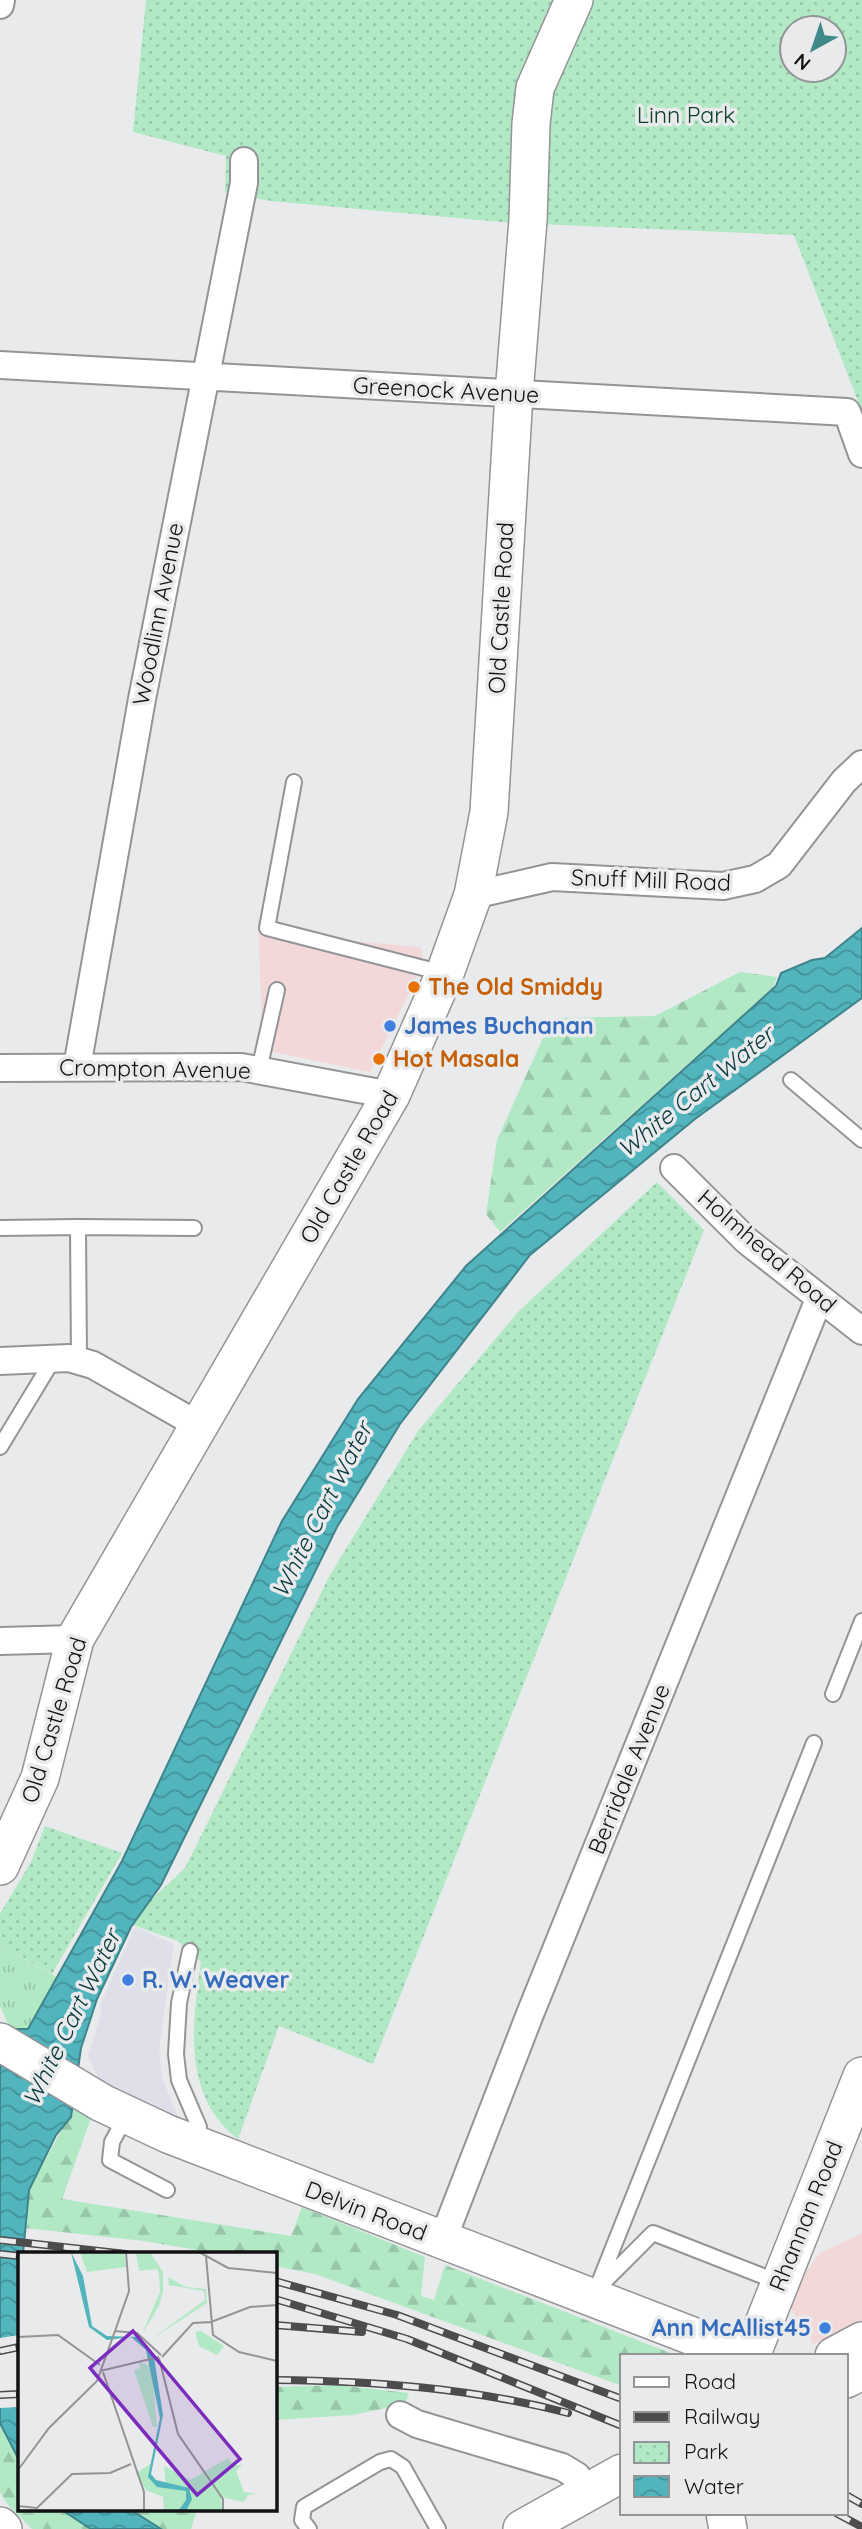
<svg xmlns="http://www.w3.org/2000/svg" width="862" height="2529" font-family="Quicksand,sans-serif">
<defs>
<pattern id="grass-tufts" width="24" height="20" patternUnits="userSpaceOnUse" patternTransform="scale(1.75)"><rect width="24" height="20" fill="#b1e9c5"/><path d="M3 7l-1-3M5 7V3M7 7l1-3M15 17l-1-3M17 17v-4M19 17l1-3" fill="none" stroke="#97c7a8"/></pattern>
<pattern id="forest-firs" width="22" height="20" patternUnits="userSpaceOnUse" patternTransform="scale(1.75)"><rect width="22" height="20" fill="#b1e9c5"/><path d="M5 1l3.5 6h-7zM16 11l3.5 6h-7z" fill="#97c7a8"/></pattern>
<pattern id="park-dots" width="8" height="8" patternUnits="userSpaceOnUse" patternTransform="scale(1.75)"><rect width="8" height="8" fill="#b1e9c5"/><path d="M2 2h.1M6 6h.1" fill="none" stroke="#97c7a8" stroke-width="1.8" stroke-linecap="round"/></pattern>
<pattern id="water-waves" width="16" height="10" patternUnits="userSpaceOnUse" patternTransform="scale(1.75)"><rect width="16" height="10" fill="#52b5be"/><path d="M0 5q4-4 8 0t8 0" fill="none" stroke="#439299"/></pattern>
</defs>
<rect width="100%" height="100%" fill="#e9eaeb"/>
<path fill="#f3d8d9" d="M 258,922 L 285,935 L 420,947 L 424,963 L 370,1072 L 263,1050 Z
M 862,2233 L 862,2323 L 813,2345 L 786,2299 L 820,2253 Z"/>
<path fill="#dedfe8" d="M 135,1927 L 174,1944 L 159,2049 L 162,2077 L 177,2116 L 174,2119 L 100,2080 L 88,2056 L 101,2014 L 100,2005 Z"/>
<path fill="url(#grass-tufts)" d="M 0,1946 L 57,1977 L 28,2029 L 10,2029 L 0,2006 Z"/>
<path fill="url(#forest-firs)" d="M 740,972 L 777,977 L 773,988 L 500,1232 L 486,1214 L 497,1140 L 552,1018 L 655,1016 Z
M 74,2107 L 92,2115 L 62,2199 L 291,2236 L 302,2207 L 425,2257 L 421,2296 L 434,2300 L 445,2265 L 678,2356 L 622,2356 L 622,2386 L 315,2274 L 275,2266 L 275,2254 L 221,2254 L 144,2241 L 25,2228 L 29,2190 Z
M 337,2385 L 409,2393 L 405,2404 L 353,2415 L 275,2420 L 275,2387 Z
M 0,2423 L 19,2460 L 19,2510 L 62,2510 L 91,2529 L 32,2529 L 7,2504 L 0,2492 Z
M 131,2510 L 197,2510 L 191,2529 L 161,2529 Z"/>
<path fill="url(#park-dots)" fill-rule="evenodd" d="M 146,0 L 862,0 L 862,412 L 794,235 L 514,223 L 271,201 L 225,192 L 226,156 L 133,132 ZM 792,28 L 834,28 L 834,70 L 792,70 Z
M 657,1182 L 704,1230 L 373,2064 L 279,2026 L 238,2139 C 182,2096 192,2024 201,1962 L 178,1941 L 133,1925 L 147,1904 L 185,1868 L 330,1575 L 418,1431 L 518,1312 Z
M 45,1826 L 122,1853 L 52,1974 L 0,1946 L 0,1914 L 31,1862 Z"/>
<path fill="url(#water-waves)" stroke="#3f848b" stroke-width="2" d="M 862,928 L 862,998 L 695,1119 L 530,1255 L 400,1424 L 337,1527 L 161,1885 L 131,1927 L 97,1999 L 81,2048 L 71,2117 L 56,2135 L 29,2190 L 23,2254 L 19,2254 L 19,2460 L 0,2423 L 0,2069 L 10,2029 L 28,2029 L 122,1861 L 282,1521 L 358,1399 L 466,1266 L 776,986 L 781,973 L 812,960 L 825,958 Z
M 62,2510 L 131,2510 L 161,2529 L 91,2529 Z"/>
<path fill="#e9eaeb" d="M 19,2335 L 19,2407 L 0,2408 L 0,2338 Z"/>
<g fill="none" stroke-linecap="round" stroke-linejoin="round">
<defs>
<path id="lane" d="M 294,782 L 267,928 L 443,973
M 259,1070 L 277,990
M 791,1080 L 862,1140
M 78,1227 L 194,1228
M 0,1228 L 78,1227 L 79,1361
M 0,1447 L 54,1358
M 833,1694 L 862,1621
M 190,1951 L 179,2003 L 176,2054 L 179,2080 L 199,2127 L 194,2144
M 126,2116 L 112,2142 L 110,2160 L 167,2190
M 602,2284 L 653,2233 L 778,2282
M 593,2298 L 814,1743
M 309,2529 L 302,2520 L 304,2507 L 380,2462 L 391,2459 L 403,2467 L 438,2529"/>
<path id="street" d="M 0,5 L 1,0
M 0,365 L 847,412 L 862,454
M 473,895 L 552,877 L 723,886 L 755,879 L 779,865 L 844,781 L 862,764
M 77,1067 L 142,699 L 244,183 L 244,161
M 0,1068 L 241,1067 L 391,1095
M 674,1168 L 747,1241 L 862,1331
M 0,1361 L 69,1358 L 93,1365 L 200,1426
M 0,1641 L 75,1639
M 443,2239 L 530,2014 L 819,1299
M 400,2415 L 417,2424 L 562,2467 L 577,2476 L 588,2493"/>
<path id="secondary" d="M 0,1866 L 40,1778 L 75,1639 L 391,1095 L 445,973 L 473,895 L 489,812 L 514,394 L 528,220 L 531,124 L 535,88 L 574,0
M 0,2042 L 102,2103 L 168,2134 L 744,2356
M 751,2356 L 862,2076
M 834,2356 L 862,2341
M 846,2379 L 862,2371
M 725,2513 L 728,2529
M 0,2526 L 3,2529
M 522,2529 L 622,2473"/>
</defs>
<use href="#lane" stroke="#949496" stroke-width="18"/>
<use href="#street" stroke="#949496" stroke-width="30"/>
<use href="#secondary" stroke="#949496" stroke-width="40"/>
<use href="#lane" stroke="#fff" stroke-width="14"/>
<use href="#street" stroke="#fff" stroke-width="26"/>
<use href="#secondary" stroke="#fff" stroke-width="37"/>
<defs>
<path id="rail" d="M 0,2240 L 126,2254
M 0,2254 L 19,2256
M 275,2281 L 397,2315 L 622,2399
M 275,2299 L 407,2339 L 622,2426
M 275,2325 L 362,2332
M 0,2351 L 19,2347
M 275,2380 C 373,2381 472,2388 568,2413
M 0,2395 L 19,2394
M 846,2495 L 862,2504
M 836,2513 L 862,2527"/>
</defs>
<use href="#rail" stroke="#4c4c4d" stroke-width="8"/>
<use href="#rail" stroke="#e9eaeb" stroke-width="5" stroke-dasharray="16" stroke-linecap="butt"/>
</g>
<g fill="#e8710a" stroke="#e9eaeb" stroke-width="2.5">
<circle cx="414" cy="987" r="7"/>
<circle cx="379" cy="1059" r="7"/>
</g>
<g fill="#3f7fe0" stroke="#e9eaeb" stroke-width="2.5">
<circle cx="390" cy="1026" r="7"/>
<circle cx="128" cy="1980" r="7"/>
<circle cx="825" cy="2328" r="7"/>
</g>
<g text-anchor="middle" stroke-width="7" stroke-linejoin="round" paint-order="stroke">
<g font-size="23" fill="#0b4227" stroke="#e9eaeb">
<text x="686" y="123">Linn Park</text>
</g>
<g font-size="23" fill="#121213" stroke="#e9eaeb">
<text transform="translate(446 390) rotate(3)" y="8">Greenock Avenue</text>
<text transform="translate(501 608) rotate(-87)" y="8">Old Castle Road</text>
<text transform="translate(158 614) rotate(-79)" y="8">Woodlinn Avenue</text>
<text transform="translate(651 880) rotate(2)" y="8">Snuff Mill Road</text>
<text transform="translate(155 1069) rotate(1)" y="8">Crompton Avenue</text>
<text transform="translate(349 1167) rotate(-60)" y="8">Old Castle Road</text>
<text transform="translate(767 1251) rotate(41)" y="8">Holmhead Road</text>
<text transform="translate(54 1720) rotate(-73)" y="8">Old Castle Road</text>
<text transform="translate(629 1769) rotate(-68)" y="8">Berridale Avenue</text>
<text transform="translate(366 2211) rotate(21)" y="8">Delvin Road</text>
<text transform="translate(806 2216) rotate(-68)" y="8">Rhannan Road</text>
</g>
<g font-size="23" font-weight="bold" fill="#c56008" stroke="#e9eaeb" text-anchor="start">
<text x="428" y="995">The Old Smiddy</text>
<text x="393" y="1067">Hot Masala</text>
</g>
<g font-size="23" font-weight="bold" fill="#366cbe" stroke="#e9eaeb" text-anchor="start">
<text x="404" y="1034">James Buchanan</text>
<text x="142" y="1988">R. W. Weaver</text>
<text x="811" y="2336" text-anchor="end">Ann McAllist45</text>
</g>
<g font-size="24" font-style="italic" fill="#08383d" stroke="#e9eaeb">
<text transform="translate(696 1092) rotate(-39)" y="8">White Cart Water</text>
<text transform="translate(322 1510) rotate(-63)" y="8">White Cart Water</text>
<text transform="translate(72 2018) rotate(-64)" y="8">White Cart Water</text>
</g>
</g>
<g transform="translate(18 2252)">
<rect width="259" height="259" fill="#e9eaeb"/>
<path d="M 132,0 L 145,20 L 145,39 L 141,54 L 124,82 L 142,40 L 141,22 ZM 150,25 L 168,35 L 188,37 L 189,51 L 131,89 L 187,48 L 186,39 L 151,33 Z" fill="#b1e9c5"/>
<path d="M 183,79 L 206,94 L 199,103 L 181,94 L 177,80 Z" fill="#b1e9c5"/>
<path d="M 62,0 L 106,0 L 108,15 L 69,20 ZM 118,0 L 132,0 L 139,17 L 121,19 ZM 120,109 L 134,115 L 139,175 L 135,175 L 116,118 L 122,116 ZM 210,206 L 215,213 L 224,213 L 218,219 L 226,240 L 239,242 L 230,243 L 226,250 L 203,245 L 204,259 L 146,259 L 145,245 L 128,238 L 118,221 L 134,211 L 131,224 L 148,234 L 146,214 L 172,228 Z" fill="#b1e9c5"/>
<path d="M 53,0 L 65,24 L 74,74 L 89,84 L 120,85 L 136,105 L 145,163 L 133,222 L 138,228 L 171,236 L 174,247 L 168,259 L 160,259 L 168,248 L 168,239 L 139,235 L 130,225 L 142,166 L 128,98 L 113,85 L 89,88 L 71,75 Z" fill="#52b5be"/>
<path fill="none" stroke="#939495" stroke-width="2" d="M 181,0 L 210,16 L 259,21M 188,4 L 195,83 L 221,100 L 259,109M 97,79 L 111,39 L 108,0M 0,85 L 40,83 L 82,113M 144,105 L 175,71 L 193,70 L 232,55 L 259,53M 141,106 L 160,182 L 205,247 L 205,259M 82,119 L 141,105M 85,120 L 126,240 L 126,259M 0,218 L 31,176 L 79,129 L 97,79 L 119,81 L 143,103M 0,254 L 19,256 L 54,222 L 92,221 L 113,212"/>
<path fill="#7b2cbf" fill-opacity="0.15" stroke="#7b2cbf" stroke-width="3.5" d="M 115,79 L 222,207 L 179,243 L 72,116 Z"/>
<rect width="259" height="259" fill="none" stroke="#121213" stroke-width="3.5"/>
</g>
<rect x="620" y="2354" width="228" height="161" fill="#e9eaeb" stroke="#939495" stroke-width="2"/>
<rect x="634" y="2377" width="35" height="10" fill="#ffffff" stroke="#939495" stroke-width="2"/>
<text x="684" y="2389" font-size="21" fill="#121213">Road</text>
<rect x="634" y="2412" width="35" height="10" fill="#4c4c4d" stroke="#939495" stroke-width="2"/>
<text x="684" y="2424" font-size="21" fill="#121213">Railway</text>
<rect x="634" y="2442" width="35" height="21" fill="url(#park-dots)" stroke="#939495" stroke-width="2"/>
<text x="684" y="2459" font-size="21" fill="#121213">Park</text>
<rect x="634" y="2476" width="35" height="21" fill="url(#water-waves)" stroke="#939495" stroke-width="2"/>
<text x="684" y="2494" font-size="21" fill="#121213">Water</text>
<g transform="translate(813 49) rotate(220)"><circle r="33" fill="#e9eaeb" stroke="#939495" stroke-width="2"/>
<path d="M0-5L12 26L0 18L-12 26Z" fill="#408989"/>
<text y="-10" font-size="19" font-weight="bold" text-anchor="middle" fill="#121213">N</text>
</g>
</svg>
